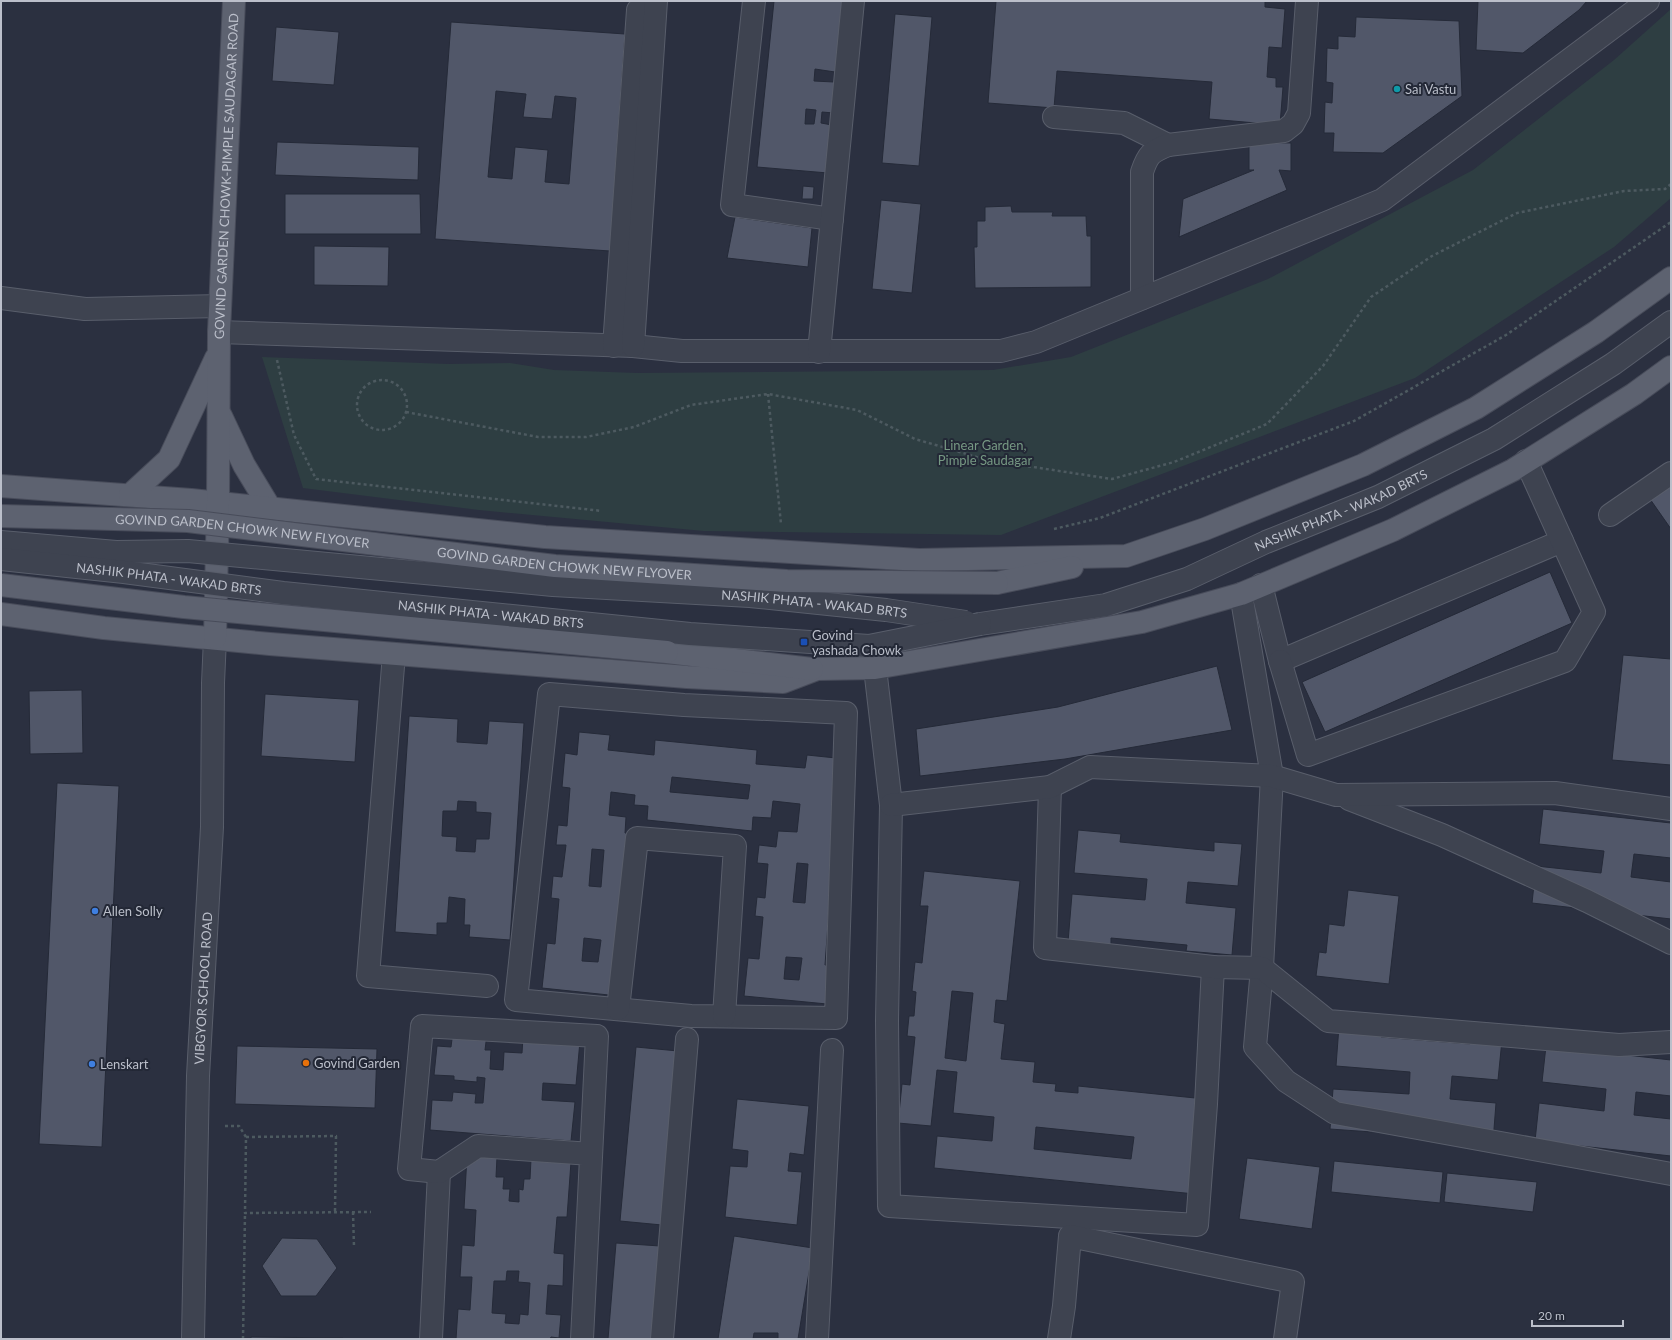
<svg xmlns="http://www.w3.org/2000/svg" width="1672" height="1340" font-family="Lato,sans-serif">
<rect width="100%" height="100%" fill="#2b3040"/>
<path fill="#2e3e42" d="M 1671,9 L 1671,198 L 1614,247 L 1415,378 L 1001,535 L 704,531 L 479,510 L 303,488 L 262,357 L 448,364 L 510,363 L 554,370 L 637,373 L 993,370 L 1071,357 L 1268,279 L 1473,170 L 1614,60 Z"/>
<path fill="#515769" stroke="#252a38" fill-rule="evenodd" d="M 774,1 L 845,1 L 828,173 L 757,167 ZM 815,69 L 835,72 L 834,82 L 814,81 ZM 806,109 L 816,110 L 814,124 L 805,124 ZM 822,112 L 834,113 L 832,125 L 821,123 Z
M 996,1 L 1265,1 L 1265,7 L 1285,9 L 1282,48 L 1269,47 L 1267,77 L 1276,78 L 1276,87 L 1283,87 L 1280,125 L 1209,119 L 1212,82 L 1057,71 L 1054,108 L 988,103 Z
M 1478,1 L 1587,1 L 1579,10 L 1523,53 L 1476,50 Z
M 895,14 L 932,17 L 919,166 L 882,163 Z
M 1356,17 L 1459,21 L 1462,96 L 1383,153 L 1333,152 L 1334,133 L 1324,133 L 1325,102 L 1332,103 L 1333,83 L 1326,82 L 1327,48 L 1338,49 L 1338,36 L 1355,37 Z
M 451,22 L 625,34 L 610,251 L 435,239 ZM 496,91 L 526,94 L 523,117 L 552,119 L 555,96 L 576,98 L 569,184 L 545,182 L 548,150 L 515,147 L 512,179 L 488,177 Z
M 276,27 L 339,32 L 334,85 L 272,81 Z
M 277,142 L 419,147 L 418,180 L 275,175 Z
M 1249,142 L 1291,143 L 1291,171 L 1279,170 L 1287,190 L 1179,237 L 1183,199 L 1254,170 L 1249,170 Z
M 803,186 L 814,187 L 813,199 L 802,199 Z
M 285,194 L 420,194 L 421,234 L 285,234 Z
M 881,200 L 921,204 L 912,293 L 872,289 Z
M 1011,206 L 1012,212 L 1053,212 L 1052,216 L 1086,216 L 1087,236 L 1091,236 L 1091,287 L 975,288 L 974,247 L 977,247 L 977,221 L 985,221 L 985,207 Z
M 735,217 L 812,228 L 808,267 L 727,258 Z
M 314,246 L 389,247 L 388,286 L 314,285 Z
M 1671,484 L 1671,529 L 1650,499 Z
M 1550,572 L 1572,623 L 1325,732 L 1302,682 Z
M 1623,655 L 1671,659 L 1671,765 L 1612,760 Z
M 1217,666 L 1232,730 L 1065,759 L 920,776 L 916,729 L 1058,707 Z
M 82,690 L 83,753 L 30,754 L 29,691 Z
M 265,694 L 359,700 L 355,762 L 261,756 Z
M 409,716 L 458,719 L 457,742 L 487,744 L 489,721 L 524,723 L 510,940 L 469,937 L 470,925 L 464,925 L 465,899 L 449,897 L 447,923 L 437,923 L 437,935 L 395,932 ZM 458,801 L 476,802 L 476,812 L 491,813 L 489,839 L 476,839 L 475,852 L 456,851 L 457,837 L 442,836 L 443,811 L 457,811 Z
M 579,732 L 610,735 L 608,750 L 654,755 L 655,740 L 757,750 L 756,764 L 805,768 L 807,755 L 836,758 L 828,924 L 825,965 L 830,965 L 827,1004 L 744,996 L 748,958 L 759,959 L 763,917 L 755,916 L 757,897 L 765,898 L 768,864 L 757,863 L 759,845 L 776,847 L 778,831 L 797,832 L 800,804 L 773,801 L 771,818 L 753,817 L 752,831 L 647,820 L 648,806 L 634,805 L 635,795 L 611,792 L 609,815 L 626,817 L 625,833 L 644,835 L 628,997 L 542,988 L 547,943 L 555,944 L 559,899 L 551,898 L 553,876 L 562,877 L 566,845 L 556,845 L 558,825 L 567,826 L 570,788 L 562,787 L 565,753 L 577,755 ZM 672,777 L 750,785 L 748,799 L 670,792 ZM 592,849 L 604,850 L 601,887 L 589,886 ZM 797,863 L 808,864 L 805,903 L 793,902 ZM 584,938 L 601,940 L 598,962 L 582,961 ZM 786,957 L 802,958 L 799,980 L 784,979 Z
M 57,783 L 119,786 L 102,1147 L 39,1144 Z
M 1543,809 L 1671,823 L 1671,858 L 1634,854 L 1631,877 L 1671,882 L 1671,919 L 1532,903 L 1536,866 L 1601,873 L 1604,851 L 1539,844 Z
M 1078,830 L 1121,834 L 1120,842 L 1214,851 L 1214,842 L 1242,844 L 1238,886 L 1188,882 L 1186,903 L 1236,908 L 1232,955 L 1186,951 L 1187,945 L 1111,938 L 1111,945 L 1068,942 L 1072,894 L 1145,900 L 1147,879 L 1074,873 Z
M 924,871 L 1020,881 L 1007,1001 L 996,1000 L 994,1022 L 1005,1024 L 1001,1059 L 1035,1062 L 1033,1082 L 1056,1084 L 1055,1091 L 1078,1093 L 1078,1086 L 1205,1099 L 1195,1194 L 934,1168 L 937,1136 L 992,1141 L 994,1117 L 953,1113 L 957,1072 L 937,1070 L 931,1126 L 898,1123 L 902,1084 L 910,1085 L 915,1037 L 907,1036 L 909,1016 L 914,1016 L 916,992 L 912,991 L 915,962 L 922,963 L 928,906 L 920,906 ZM 952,991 L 973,993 L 966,1061 L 945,1058 ZM 1036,1127 L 1134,1137 L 1131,1159 L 1034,1149 Z
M 1348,890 L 1399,896 L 1389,984 L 1316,976 L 1319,952 L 1326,953 L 1329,924 L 1344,926 Z
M 1339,1026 L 1381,1030 L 1381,1037 L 1470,1044 L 1470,1037 L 1502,1040 L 1498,1080 L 1452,1076 L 1450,1099 L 1496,1103 L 1493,1142 L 1372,1125 L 1372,1132 L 1330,1129 L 1333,1089 L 1409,1094 L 1410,1072 L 1336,1066 Z
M 453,1031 L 487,1034 L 485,1050 L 491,1050 L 490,1069 L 503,1070 L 504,1052 L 522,1053 L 523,1037 L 580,1041 L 576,1085 L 543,1083 L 542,1100 L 575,1102 L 571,1141 L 430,1130 L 432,1100 L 452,1101 L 453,1092 L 476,1094 L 475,1103 L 483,1103 L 485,1078 L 477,1077 L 477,1082 L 454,1080 L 454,1076 L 434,1075 L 437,1046 L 451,1047 Z
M 237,1046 L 377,1049 L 375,1108 L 235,1104 Z
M 1546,1046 L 1671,1060 L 1671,1096 L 1636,1092 L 1634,1115 L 1671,1119 L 1671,1156 L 1535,1141 L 1539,1103 L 1604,1111 L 1606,1089 L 1542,1082 Z
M 636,1047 L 678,1051 L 662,1225 L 620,1221 Z
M 737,1099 L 809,1106 L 804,1155 L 790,1153 L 788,1171 L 802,1172 L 797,1225 L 725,1217 L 730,1166 L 747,1167 L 748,1151 L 732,1149 Z
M 467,1156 L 497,1157 L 496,1177 L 504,1177 L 503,1189 L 510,1189 L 509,1201 L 519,1202 L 519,1189 L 523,1190 L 524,1179 L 530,1179 L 531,1159 L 571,1162 L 567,1217 L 557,1217 L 554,1253 L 564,1254 L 563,1286 L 548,1285 L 546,1314 L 561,1315 L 559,1338 L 551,1337 L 550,1339 L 456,1339 L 458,1309 L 470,1310 L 472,1277 L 460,1277 L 462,1245 L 474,1246 L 476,1210 L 464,1209 ZM 507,1271 L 519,1271 L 518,1282 L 530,1283 L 528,1315 L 520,1314 L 519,1324 L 505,1323 L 506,1314 L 492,1313 L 494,1281 L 506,1281 Z
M 1247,1158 L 1320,1167 L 1312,1229 L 1239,1219 Z
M 1334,1161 L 1443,1172 L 1440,1203 L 1331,1192 Z
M 1447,1173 L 1537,1182 L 1533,1212 L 1444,1202 Z
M 734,1236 L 813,1248 L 798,1339 L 778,1339 L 778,1333 L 754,1333 L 753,1339 L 718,1339 Z
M 282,1238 L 317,1239 L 337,1268 L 316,1296 L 281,1296 L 262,1266 Z
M 616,1243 L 660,1246 L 653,1339 L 608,1339 Z
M 251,1337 L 343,1338 L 343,1339 L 251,1339 Z"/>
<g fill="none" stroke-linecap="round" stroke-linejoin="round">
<defs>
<g id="minor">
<path d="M 754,1 L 732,205 L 832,219"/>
<path d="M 1054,117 L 1124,123 L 1168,145"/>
<path d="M 1,298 L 85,309 L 220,306"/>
<path d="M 1142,298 L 1142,172 C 1148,154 1151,152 1168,145 L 1284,131 L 1293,124 L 1299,113 L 1307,1"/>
<path d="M 219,332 L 633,346 L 682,351 L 1001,351 L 1036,342 L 1382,200 L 1648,1"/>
<path d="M 614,346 L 638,10"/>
<path d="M 633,346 L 656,1"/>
<path d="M 819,352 L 853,1"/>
<path d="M 1610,515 L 1671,473"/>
<path d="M 1261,585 L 1280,661 L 1562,541"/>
<path d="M 1241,594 L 1272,776 L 1262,968 L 1255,1047 L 1286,1081 L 1335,1113 L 1671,1174"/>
<path id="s1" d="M 980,624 L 1106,605 L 1187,579 L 1266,542 L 1378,497 L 1494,439 L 1613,364 L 1671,322"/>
<path d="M 394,654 L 368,976 L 487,986"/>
<path d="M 1280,661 L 1308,755 L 1565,661 L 1594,612 L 1526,461"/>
<path d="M 875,668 L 891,805 L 887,1021 L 889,1206 L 1197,1225 L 1206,1104 L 1213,967"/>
<path d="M 549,694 L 684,705 L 846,713 L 836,1018 L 691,1016 L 516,1000 Z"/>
<path d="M 1050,787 L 1045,948 L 1213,967 L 1262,968 L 1328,1021 L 1619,1045 L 1671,1042"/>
<path d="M 1349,799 L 1442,835 L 1587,901 L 1671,943"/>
<path d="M 891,805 L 1050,787 L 1090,767 L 1272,776 L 1336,795 L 1555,793 L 1671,809"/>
<path d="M 618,1009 L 637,838 L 735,846 L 724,1016"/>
<path id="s2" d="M 193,1339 L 198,1076 L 212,827 L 213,683 L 215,638"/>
<path d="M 431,1339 L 439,1172"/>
<path d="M 582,1339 L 597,1036 L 422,1026 L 409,1169 L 439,1172 L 478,1146 L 591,1154"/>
<path d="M 662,1339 L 687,1039"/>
<path d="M 817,1339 L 832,1050"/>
<path d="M 1059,1339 L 1064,1306 L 1070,1236 L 1293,1282 L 1285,1339"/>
</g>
<g id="major">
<path d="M 221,416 L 244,465 L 270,508"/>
<path d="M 1,486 L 191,500 L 545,537 L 919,560 L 1126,556 L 1205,529 L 1363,465 L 1476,408 L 1596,332 L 1671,278"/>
<path d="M 130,495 L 169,459 L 216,358"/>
<path d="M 997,583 L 1072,567"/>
<path d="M 1,614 L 104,628 L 270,644 L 687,677 L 783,682 L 817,669 L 875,668 L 1142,622 L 1241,594 L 1393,530 L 1513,470 L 1634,394 L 1671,367"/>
<path id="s3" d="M 215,638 L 218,503 L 219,332 L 234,1"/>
<path d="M 667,652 L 812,669"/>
</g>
</defs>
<use href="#minor" stroke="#595e6b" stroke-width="24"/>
<use href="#major" stroke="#484c5a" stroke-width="24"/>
<path stroke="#4d5a60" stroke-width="2.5" stroke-dasharray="3 3" stroke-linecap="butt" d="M 277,360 L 294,435 L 316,479 L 602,511
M357 405a25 25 0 1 1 50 0a25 25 0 1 1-50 0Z
M 768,394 L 781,524
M 406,412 L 538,437 L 586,437 L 634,427 L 691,405 L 768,394 L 857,410 L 915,439 L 987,460 L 1112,479 L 1174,462 L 1267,424 L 1323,366 L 1371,297 L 1432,256 L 1517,213 L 1624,191 L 1665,189 L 1671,184
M 1054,529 L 1100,518 L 1354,421 L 1506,335 L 1671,222
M 225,1126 L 239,1126 L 246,1137 L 245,1213 L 371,1212
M 246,1137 L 336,1136 L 335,1212
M 353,1212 L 354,1247
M 243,1339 L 245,1213"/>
<use href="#minor" stroke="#3e4350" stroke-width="22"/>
<use href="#major" stroke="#5d6270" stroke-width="22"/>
<defs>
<g id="minor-bridge">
<path id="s4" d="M 1,542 L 116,552 L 188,551 L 553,585 L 750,596 L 886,610 L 966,622"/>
<path id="s5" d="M 1,559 L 124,572 L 283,593 L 690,634 L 869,646 L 980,624"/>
</g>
<g id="major-bridge">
<path id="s6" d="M 1,516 L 188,521 L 555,566 L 787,581 L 997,583"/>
<path d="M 1,585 L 184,607 L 667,652"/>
</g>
</defs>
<use href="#minor-bridge" stroke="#595e6b" stroke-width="24" stroke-linecap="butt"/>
<use href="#major-bridge" stroke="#484c5a" stroke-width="24" stroke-linecap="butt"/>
<use href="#minor-bridge" stroke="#3e4350" stroke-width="22"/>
<use href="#major-bridge" stroke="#5d6270" stroke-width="22"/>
</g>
<circle fill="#0f9aa8" stroke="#232836" stroke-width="1.5" cx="1397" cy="89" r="4"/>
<rect fill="#1a4fb4" stroke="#232836" stroke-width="1.5" x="800" y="638" width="8" height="8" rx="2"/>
<g fill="#3f7fe0" stroke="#232836" stroke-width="1.5">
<circle cx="95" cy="911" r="4"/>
<circle cx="92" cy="1064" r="4"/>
</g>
<circle fill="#e8710a" stroke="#232836" stroke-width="1.5" cx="306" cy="1063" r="4"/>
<g text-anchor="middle" stroke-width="4" stroke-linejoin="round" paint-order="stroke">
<g font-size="13" fill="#bbbfca" stroke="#232836" text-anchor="start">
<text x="1405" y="94">Sai Vastu</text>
<text x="812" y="640">Govind<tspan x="812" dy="15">yashada Chowk</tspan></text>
<text x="103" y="916">Allen Solly</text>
<text x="314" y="1068">Govind Garden</text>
<text x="100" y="1069">Lenskart</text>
</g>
<g font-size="13" fill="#bbbfca" stroke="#232836">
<text dy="5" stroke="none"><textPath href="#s3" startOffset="462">GOVIND GARDEN CHOWK-PIMPLE SAUDAGAR ROAD</textPath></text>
<text dy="5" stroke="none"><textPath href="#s1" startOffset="381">NASHIK PHATA - WAKAD BRTS</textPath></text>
<text dy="5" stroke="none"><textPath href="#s6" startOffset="242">GOVIND GARDEN CHOWK NEW FLYOVER</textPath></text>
<text dy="5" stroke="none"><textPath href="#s6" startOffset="566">GOVIND GARDEN CHOWK NEW FLYOVER</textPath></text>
<text dy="5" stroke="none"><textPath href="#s5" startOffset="169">NASHIK PHATA - WAKAD BRTS</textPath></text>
<text dy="5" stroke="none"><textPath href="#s4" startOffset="816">NASHIK PHATA - WAKAD BRTS</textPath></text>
<text dy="5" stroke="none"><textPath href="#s5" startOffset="493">NASHIK PHATA - WAKAD BRTS</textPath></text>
<text dy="5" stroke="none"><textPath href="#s2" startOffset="351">VIBGYOR SCHOOL ROAD</textPath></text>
</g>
<g font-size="13" fill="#769883" stroke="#232836">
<text x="985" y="450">Linear Garden,<tspan x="985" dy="15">Pimple Saudagar</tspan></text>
</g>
</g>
<rect width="1672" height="1340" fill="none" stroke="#bbbfca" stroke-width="4"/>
<path d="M1532 1320v6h91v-6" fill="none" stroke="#bbbfca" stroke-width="2"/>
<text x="1538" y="1320" font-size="12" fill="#bbbfca" stroke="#232836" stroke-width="3" paint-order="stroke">20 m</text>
</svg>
